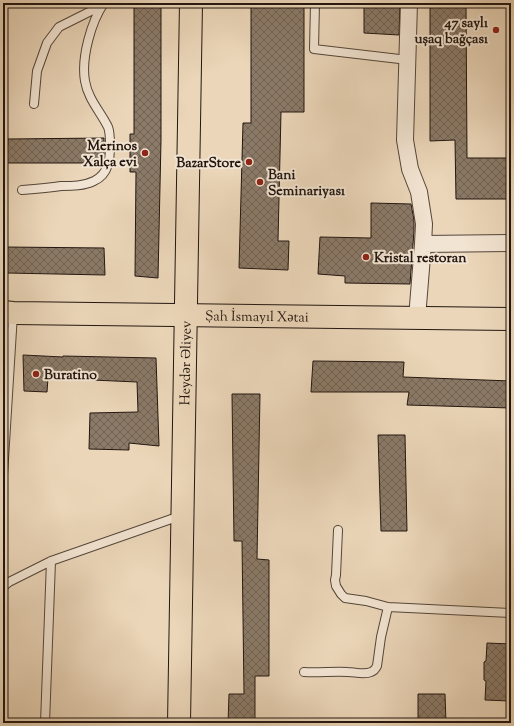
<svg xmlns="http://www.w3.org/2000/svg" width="514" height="726" font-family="'Sorts Mill Goudy',serif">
<defs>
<pattern id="building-cross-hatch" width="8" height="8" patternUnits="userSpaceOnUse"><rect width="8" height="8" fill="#8b7a68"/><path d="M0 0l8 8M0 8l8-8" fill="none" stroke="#716354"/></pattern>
</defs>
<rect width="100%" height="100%" fill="#ebd6b9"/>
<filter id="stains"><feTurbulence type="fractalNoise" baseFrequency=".005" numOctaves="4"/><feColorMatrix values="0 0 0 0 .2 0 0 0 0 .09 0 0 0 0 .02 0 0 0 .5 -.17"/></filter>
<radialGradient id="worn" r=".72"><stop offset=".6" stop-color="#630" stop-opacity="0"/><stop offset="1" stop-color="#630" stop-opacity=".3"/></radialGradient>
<path fill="url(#building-cross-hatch)" stroke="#221610" d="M 134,3 L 161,3 L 161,140 L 158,278 L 135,276 L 136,172 L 130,172 L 130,134 L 134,134 Z
M 251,3 L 304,3 L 304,112 L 281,112 L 278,241 L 289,241 L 288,270 L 239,268 L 243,123 L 251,123 Z
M 364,3 L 400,3 L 399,35 L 364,33 Z
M 430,3 L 466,3 L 467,158 L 511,158 L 511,199 L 456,199 L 455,140 L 430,141 Z
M 104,138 L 104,155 L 103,163 L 6,163 L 8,139 Z
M 371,203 L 411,204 L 414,220 L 414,231 L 410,284 L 345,283 L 345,276 L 318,274 L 320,237 L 371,238 Z
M 5,247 L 104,248 L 105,275 L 7,273 Z
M 23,355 L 63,357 L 63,356 L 156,358 L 159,446 L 129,443 L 129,450 L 89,449 L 90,413 L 138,412 L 137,382 L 48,378 L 47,392 L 24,391 Z
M 313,361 L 404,362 L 403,377 L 511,381 L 511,408 L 407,405 L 409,392 L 311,392 Z
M 232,394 L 260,394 L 257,559 L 269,560 L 269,676 L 255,676 L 255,723 L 228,723 L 229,694 L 244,694 L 242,541 L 234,541 Z
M 378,435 L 405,435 L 407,531 L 381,531 Z
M 487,643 L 511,644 L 510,701 L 485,700 L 486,681 L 484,680 L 484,662 L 486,661 Z
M 418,694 L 445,694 L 446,723 L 418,723 Z"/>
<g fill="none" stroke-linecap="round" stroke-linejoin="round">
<defs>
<path id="service" d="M 315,3 L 314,49 L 408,60
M 34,104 L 37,71 L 47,43 L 59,27 L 103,5
M 22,190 C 35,189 48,188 61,186 C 72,186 84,186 94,181 C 109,174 110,159 110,145 C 110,139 110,132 108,127 C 100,111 88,99 85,81 C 81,58 91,22 104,3
M 3,475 L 13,314
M 338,530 L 336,575 L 335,580 L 336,586 L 341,594 L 345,598 L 366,601 L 388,607 L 511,613
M 3,587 L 9,582 L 51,561 L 180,516
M 304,672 C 319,673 334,671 348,672 C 355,672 364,675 371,672 C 374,671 376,668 377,666 L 381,637 L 388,607
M 45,723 L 51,561"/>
<path id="minor" d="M 409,3 L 405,140 L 410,169 L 419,192 L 424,224 L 423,244 L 417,318
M 423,244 L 511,243"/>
<g id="primary">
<path id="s1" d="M 3,312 L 13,313 L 511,319"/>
<path id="s2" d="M 179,723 L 191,3"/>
</g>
</defs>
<use href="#service" stroke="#54463a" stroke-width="10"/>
<use href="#minor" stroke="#54463a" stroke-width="18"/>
<use href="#primary" stroke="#221610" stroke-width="24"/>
<use href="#service" stroke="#f2e4d2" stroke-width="8"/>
<use href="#minor" stroke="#f2e4d2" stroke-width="16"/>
<use href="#primary" stroke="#ebd6b9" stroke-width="22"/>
</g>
<g fill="#8f2418" stroke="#f2e4d2" stroke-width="1.5">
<circle cx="496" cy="30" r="4"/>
<circle cx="145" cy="153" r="4"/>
<circle cx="249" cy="162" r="4"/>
<circle cx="260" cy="182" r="4"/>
<circle cx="366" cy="257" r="4"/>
<circle cx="36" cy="374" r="4"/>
</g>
<g text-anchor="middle" stroke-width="4" stroke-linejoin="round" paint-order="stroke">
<g font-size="14" font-weight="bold" fill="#221610" stroke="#f2e4d2" text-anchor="end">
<text x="488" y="27">47 saylı<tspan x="488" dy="16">uşaq bağçası</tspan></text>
<text x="137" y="150">Merinos<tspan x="137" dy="16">Xalça evi</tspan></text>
<text x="241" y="167">BazarStore</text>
<text x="268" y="179" text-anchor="start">Bani<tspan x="268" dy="16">Seminariyası</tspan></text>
<text x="374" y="262" text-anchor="start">Kristal restoran</text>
<text x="44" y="379" text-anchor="start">Buratino</text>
</g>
<g font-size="14" fill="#221610" stroke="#f2e4d2">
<text dy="5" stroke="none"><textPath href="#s1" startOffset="254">Şah İsmayıl Xətai</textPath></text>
<text dy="5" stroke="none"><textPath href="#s2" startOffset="360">Heydər Əliyev</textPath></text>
</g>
</g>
<rect width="514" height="726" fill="none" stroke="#ebd6b9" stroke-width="16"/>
<rect x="4" y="4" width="506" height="718" fill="none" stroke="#221610" stroke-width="2"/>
<rect x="8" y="8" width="498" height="710" fill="none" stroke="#221610"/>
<rect width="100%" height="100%" filter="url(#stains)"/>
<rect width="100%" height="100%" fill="url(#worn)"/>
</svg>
